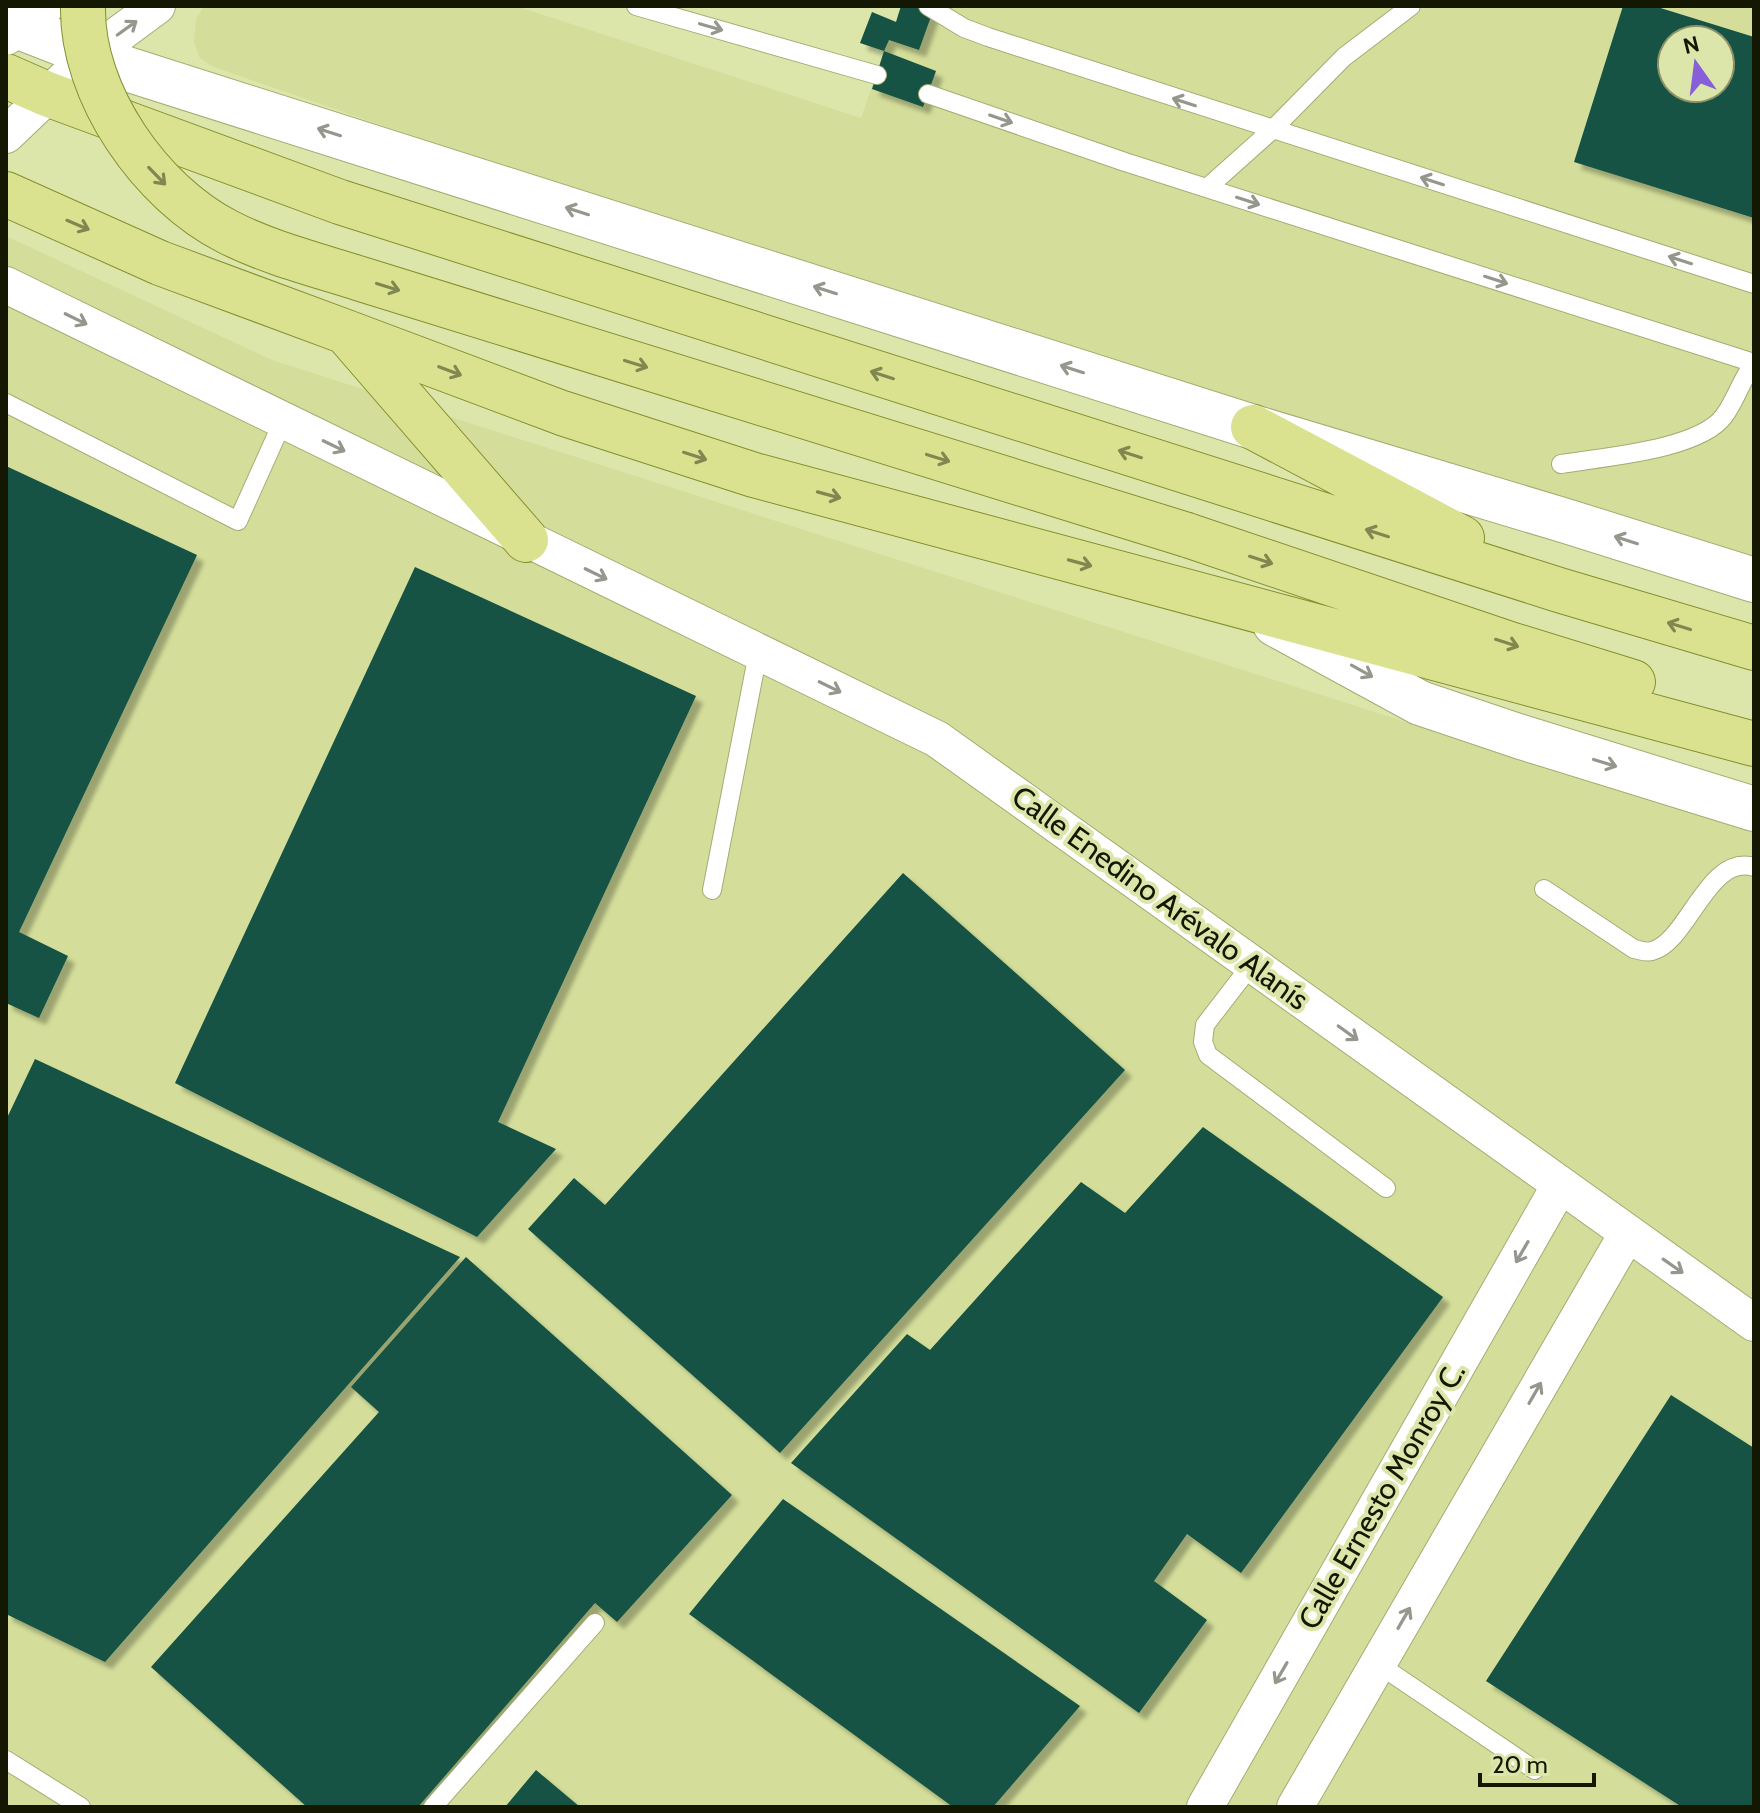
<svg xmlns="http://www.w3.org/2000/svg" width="1760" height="1813" font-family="Cabin,sans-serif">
<defs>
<filter id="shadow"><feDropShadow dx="7" dy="7" stdDeviation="2" flood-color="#0004"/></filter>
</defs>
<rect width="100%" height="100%" fill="#dde6aa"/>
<path fill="#d4de9a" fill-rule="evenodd" d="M 204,6 L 516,6 L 861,118 L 884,52 L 860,43 L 872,12 L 896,21 L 901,6 L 1754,6 L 1754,570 L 640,215 L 211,66 L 199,57 L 194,42 L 196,19 ZM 1672,40 L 1720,40 L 1720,88 L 1672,88 Z
M 6,236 L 272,360 L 1754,833 L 1754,1807 L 6,1807 Z"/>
<path fill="#125244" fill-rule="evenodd" filter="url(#shadow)" d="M 901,6 L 919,6 L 933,11 L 919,50 L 889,40 L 884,51 L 860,43 L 872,12 L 896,22 Z
M 1623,6 L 1654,6 L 1754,37 L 1754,218 L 1574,162 ZM 1672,40 L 1720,40 L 1720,88 L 1672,88 Z
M 884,51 L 936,71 L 923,107 L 872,89 Z
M 6,466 L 197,555 L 19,932 L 68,956 L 39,1018 L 6,1003 Z
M 415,567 L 696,696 L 498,1122 L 556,1149 L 477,1237 L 175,1083 Z
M 903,873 L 1125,1070 L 780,1453 L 528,1229 L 574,1178 L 605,1205 Z
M 35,1059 L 460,1257 L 105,1662 L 6,1614 L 6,1120 Z
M 1203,1127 L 1443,1297 L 1241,1573 L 1187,1534 L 1154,1581 L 1207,1620 L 1139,1713 L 791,1463 L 907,1334 L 930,1350 L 1081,1182 L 1125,1213 Z
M 466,1257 L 732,1495 L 617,1622 L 595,1603 L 418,1807 L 307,1807 L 151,1667 L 379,1412 L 351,1387 Z
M 1671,1395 L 1754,1448 L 1754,1807 L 1682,1807 L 1486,1681 Z
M 783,1499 L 1080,1706 L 993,1807 L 953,1807 L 689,1614 Z
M 536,1770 L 580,1807 L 505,1807 Z"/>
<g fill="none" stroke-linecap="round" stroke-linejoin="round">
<defs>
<path id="service" d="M 636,6 L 877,75
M 928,6 L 964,28 L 988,37 L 1754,284
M 928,94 L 1125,162 L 1754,363
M 1207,188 L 1272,130 L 1344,57 L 1411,6
M 6,403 L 238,521 L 283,421
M 1561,464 C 1603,457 1699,450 1724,416 C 1736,400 1742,378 1754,363
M 1544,889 L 1634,949 C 1640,950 1646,953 1652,951 C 1688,942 1708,853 1754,867
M 712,890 L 758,653
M 1252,964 L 1205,1025 L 1203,1042 L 1208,1055 L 1386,1188
M 1378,1664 L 1535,1770
M 6,1760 L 81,1807
M 433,1807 L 595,1623"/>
<path id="minor" d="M 6,37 L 46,6
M 6,135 L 89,56 L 157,6
M 6,285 L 937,739 L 1754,1323
M 1205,1807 L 1560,1185
M 1295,1807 L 1627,1234"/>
<path id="tertiary" d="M 19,27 L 127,69 L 1253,427 L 1566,521 L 1754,580
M 1275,624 L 1420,703 L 1518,736 L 1754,809"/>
<path id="primary" d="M 6,76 L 47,94 L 340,202 L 1559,590 L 1754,648
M 6,194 L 160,263 L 346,332 L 562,413 L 754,475 L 1754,744
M 350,337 L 526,540
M 1253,427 L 1462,538
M 1187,535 L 1513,645 L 1633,682"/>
</defs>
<use href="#service" stroke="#a4ac72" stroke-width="20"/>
<use href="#minor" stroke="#a4ac72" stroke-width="38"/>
<use href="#tertiary" stroke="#a4ac72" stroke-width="46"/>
<use href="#primary" stroke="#848f2e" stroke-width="46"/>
<use href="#service" stroke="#fff" stroke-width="18"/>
<use href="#minor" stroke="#fff" stroke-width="36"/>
<use href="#tertiary" stroke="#fff" stroke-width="44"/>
<use href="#primary" stroke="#dae28f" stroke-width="44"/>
<defs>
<path id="primary-bridge" d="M 83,6 C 81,94 151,193 228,232 C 269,253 317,265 361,279 L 1187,535"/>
</defs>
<use href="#primary-bridge" stroke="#848f2e" stroke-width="46" stroke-linecap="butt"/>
<use href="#primary-bridge" stroke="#dae28f" stroke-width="44"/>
</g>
<defs><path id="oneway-shaft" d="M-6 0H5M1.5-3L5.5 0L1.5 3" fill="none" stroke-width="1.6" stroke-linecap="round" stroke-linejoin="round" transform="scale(2)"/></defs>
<g stroke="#95978d">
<use href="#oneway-shaft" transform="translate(711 27) rotate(16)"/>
<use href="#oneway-shaft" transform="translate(127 28) rotate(-36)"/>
<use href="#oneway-shaft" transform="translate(1184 102) rotate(-162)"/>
<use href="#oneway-shaft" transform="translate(1001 119) rotate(19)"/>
<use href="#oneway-shaft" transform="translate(329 132) rotate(-162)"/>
<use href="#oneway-shaft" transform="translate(1432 181) rotate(-162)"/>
<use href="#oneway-shaft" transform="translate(1248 201) rotate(18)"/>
<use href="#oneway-shaft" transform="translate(577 211) rotate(-162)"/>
<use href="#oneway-shaft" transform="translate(1680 260) rotate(-162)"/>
<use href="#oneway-shaft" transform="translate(1496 280) rotate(18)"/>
<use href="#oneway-shaft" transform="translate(825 290) rotate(-162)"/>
<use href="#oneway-shaft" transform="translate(76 319) rotate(26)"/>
<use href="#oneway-shaft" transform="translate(1072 369) rotate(-162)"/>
<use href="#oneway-shaft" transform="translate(334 446) rotate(26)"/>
<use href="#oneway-shaft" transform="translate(1626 540) rotate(-162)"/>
<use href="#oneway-shaft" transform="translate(596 574) rotate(26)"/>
<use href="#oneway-shaft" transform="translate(1362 671) rotate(29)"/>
<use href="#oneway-shaft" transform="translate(830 687) rotate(26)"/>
<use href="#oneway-shaft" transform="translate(1605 763) rotate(17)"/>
<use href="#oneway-shaft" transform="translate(1348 1033) rotate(36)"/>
<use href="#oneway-shaft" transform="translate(1522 1252) rotate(120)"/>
<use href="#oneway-shaft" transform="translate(1673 1266) rotate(35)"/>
<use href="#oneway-shaft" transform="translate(1535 1393) rotate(-60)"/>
<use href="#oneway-shaft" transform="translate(1404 1618) rotate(-60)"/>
<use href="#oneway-shaft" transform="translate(1281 1673) rotate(120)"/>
</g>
<g stroke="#818750">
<use href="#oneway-shaft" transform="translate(157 176) rotate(46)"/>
<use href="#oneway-shaft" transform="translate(78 225) rotate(23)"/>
<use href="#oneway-shaft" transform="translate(388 287) rotate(17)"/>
<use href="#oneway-shaft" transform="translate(636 364) rotate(17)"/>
<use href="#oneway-shaft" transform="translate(450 371) rotate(21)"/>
<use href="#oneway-shaft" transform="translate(882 375) rotate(-162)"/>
<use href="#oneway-shaft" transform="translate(1130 454) rotate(-162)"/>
<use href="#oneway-shaft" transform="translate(695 456) rotate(18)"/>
<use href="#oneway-shaft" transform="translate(938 458) rotate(17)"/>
<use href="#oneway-shaft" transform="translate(829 495) rotate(15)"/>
<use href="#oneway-shaft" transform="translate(1377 533) rotate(-162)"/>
<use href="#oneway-shaft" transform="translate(1261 560) rotate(18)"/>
<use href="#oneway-shaft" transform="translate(1080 563) rotate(15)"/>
<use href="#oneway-shaft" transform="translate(1679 626) rotate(-163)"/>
<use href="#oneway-shaft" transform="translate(1507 643) rotate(18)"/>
</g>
<g text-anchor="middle" stroke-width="8" stroke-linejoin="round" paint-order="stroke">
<g font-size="30" fill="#141702" stroke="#dde6aa">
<text transform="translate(1160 898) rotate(36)" y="10">Calle Enedino Arévalo Alanís</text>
<text transform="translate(1382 1496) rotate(-60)" y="10">Calle Ernesto Monroy C.</text>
</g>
</g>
<rect width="1760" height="1813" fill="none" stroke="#141702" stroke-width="16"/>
<g transform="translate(1696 64) rotate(346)"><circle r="38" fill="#dde6aa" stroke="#8d9367" stroke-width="2"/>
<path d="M0-6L14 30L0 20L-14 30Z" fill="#865fd9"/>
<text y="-12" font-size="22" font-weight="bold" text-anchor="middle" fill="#141702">N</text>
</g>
<path d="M1480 1773v12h114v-12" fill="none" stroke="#141702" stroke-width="4"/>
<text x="1492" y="1773" font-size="24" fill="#141702" stroke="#dde6aa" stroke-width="6" paint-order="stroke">20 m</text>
</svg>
